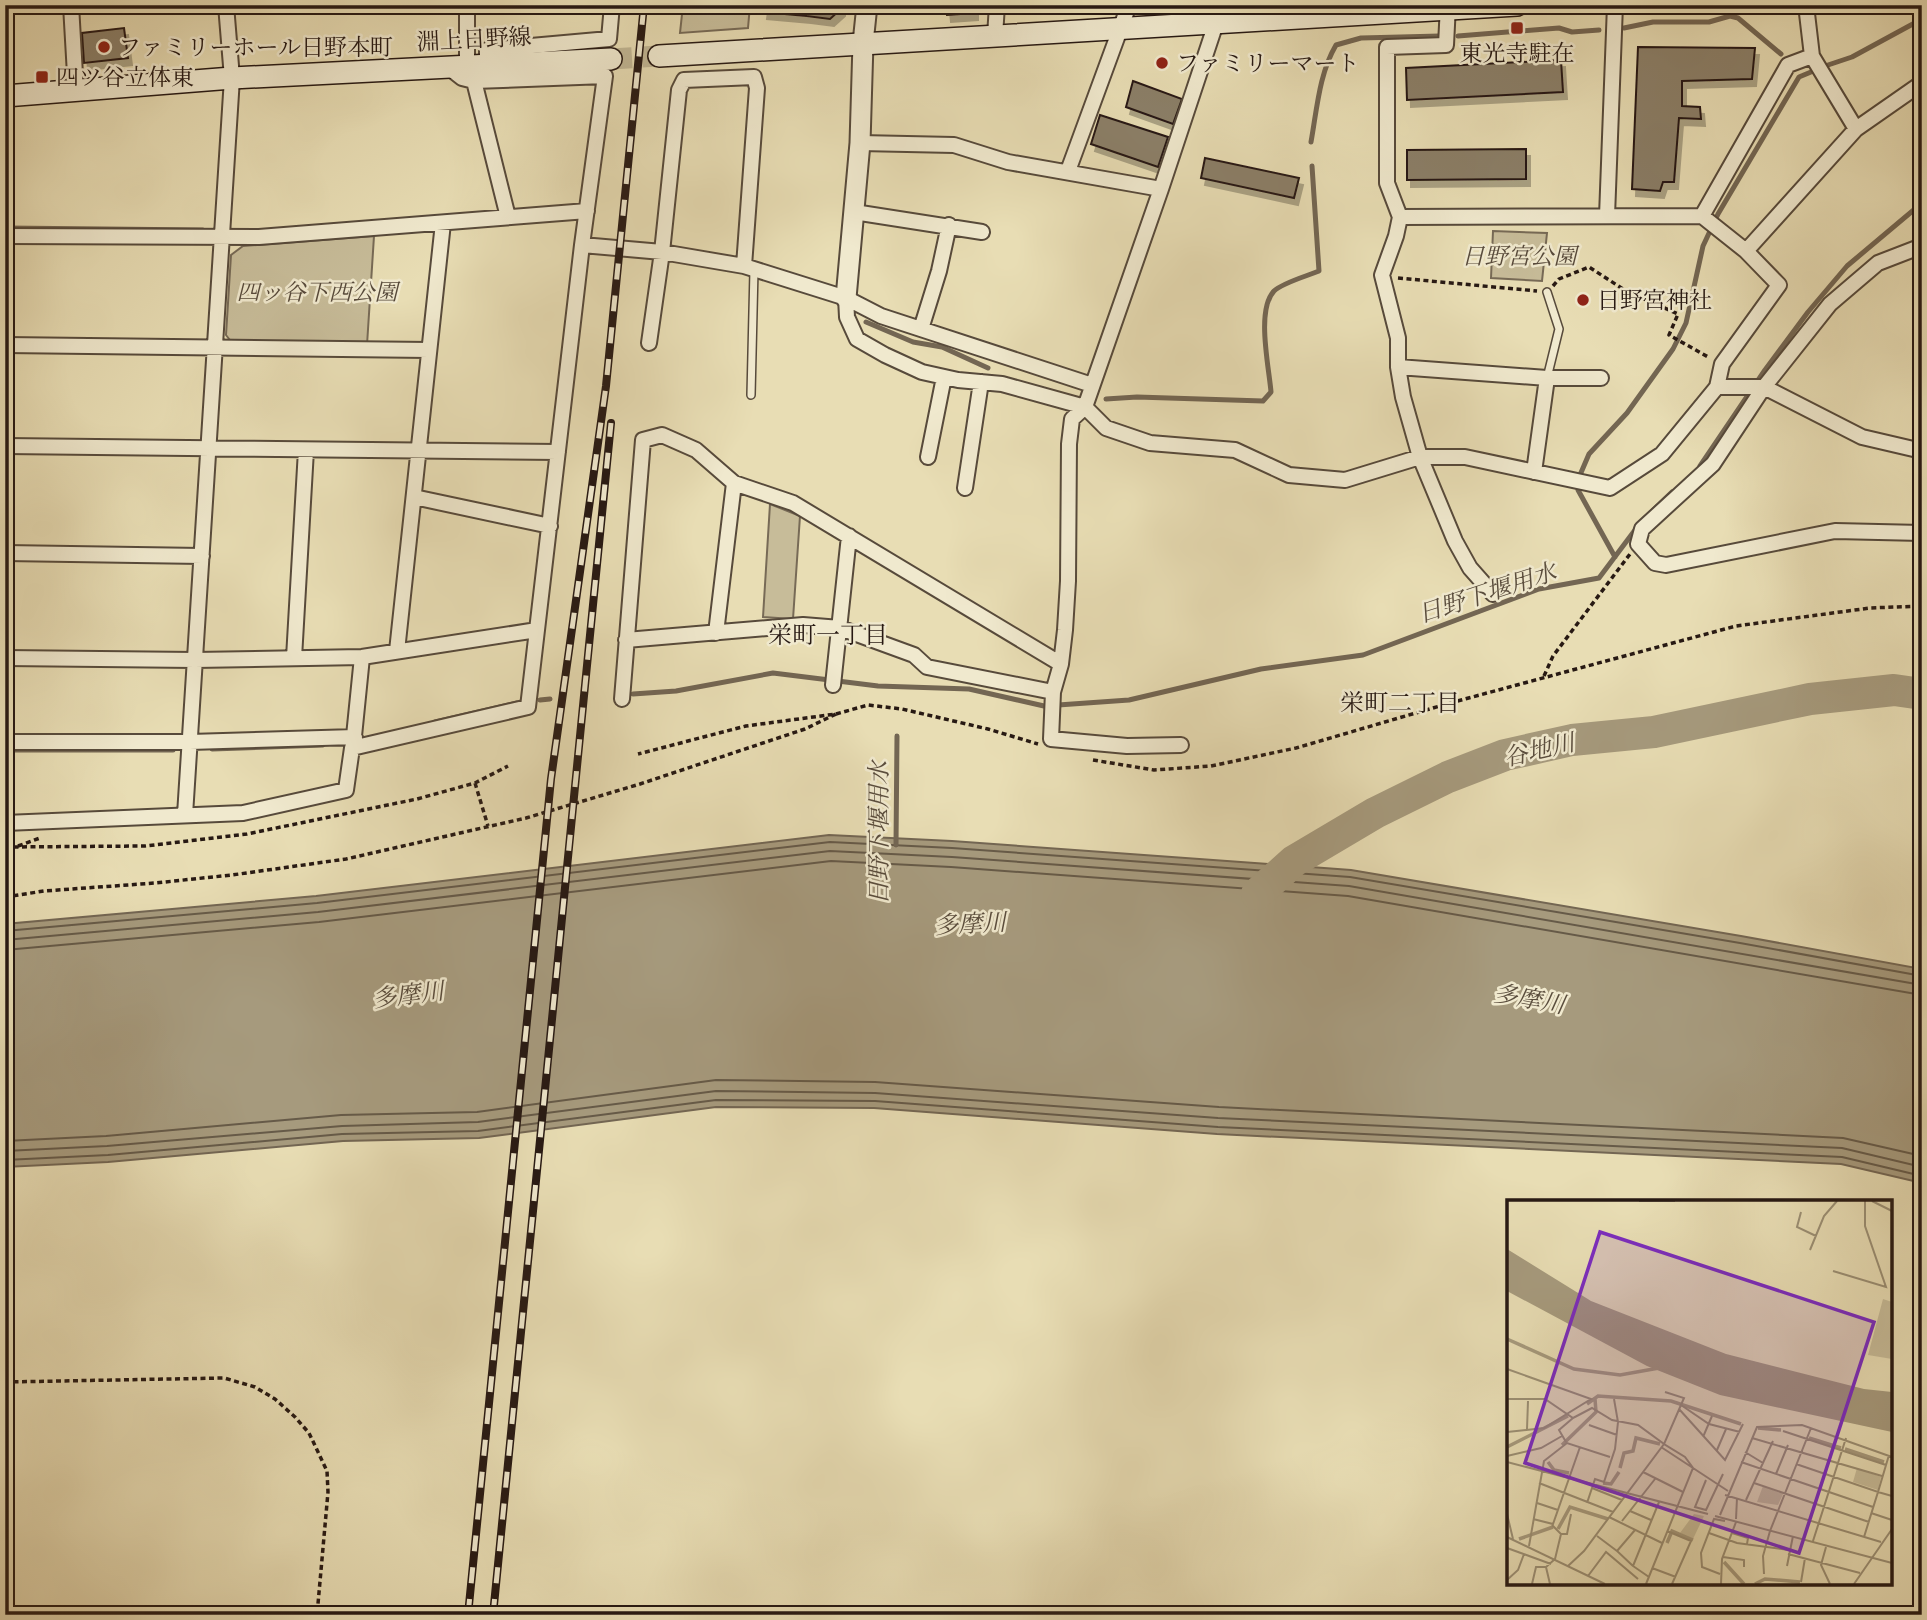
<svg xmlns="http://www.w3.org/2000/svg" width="1927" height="1620" font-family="Cardo,'Noto Serif JP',serif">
<defs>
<filter id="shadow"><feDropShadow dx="4" dy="7" stdDeviation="0" flood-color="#0004"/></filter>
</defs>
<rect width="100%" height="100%" fill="#e8ddb4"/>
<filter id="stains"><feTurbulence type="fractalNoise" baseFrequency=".00286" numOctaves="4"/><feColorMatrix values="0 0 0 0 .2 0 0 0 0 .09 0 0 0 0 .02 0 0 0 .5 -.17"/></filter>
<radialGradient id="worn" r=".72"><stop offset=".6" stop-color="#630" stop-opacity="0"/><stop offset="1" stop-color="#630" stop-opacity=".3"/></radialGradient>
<path fill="#c7bc99" stroke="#776a56" stroke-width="2" d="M 683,5 L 750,5 L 748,28 L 680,33 Z
M 1493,231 L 1547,233 L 1542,281 L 1491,278 Z
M 374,236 L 367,345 L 233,344 L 226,335 L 231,255 L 243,246 Z
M 770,504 L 800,516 L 793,619 L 763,617 Z"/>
<path fill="#a69a7d" stroke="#736653" stroke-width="2" d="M 829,835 L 952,841 L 1351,870 L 1741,936 L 1922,969 L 1922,1183 L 1841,1164 L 1217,1134 L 874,1108 L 716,1107 L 479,1138 L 343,1141 L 108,1162 L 5,1167 L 5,924 L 316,896 Z"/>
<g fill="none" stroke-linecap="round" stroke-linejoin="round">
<path stroke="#665a48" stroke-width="2" d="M 5,931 L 317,903 L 830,842 L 952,848 L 1350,877 L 1740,943 L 1922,976
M 5,940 L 318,912 L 830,851 L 952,857 L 1349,886 L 1922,985
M 5,950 L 319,922 L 831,861 L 951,867 L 1348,896 L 1922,995
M 5,1141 L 106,1136 L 341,1115 L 477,1112 L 716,1080 L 875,1082 L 1219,1107 L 1843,1138 L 1922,1156
M 5,1151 L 107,1146 L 342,1126 L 478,1122 L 716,1091 L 875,1093 L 1218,1118 L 1842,1148 L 1922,1167
M 5,1160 L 108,1155 L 342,1134 L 478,1131 L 716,1100 L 875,1101 L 1218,1127 L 1842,1157 L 1922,1176"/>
<path stroke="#736653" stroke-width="5" d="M 1624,28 L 1653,22 L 1709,22 L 1730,16 L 1738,18 L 1781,54
M 1458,36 L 1559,28 L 1572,32 L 1599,30
M 1825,66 L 1852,57 L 1922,19
M 1311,142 C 1317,109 1319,74 1336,45 L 1361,38 L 1440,36
M 5,228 L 203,230
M 866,322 L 913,342 L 942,347 L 988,368
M 1106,399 L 1137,397 L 1263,401 L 1271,392 C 1269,367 1256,310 1274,291 C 1282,283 1307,276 1319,271 L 1312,166
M 1700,466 L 1765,370 L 1808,312 L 1847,266 L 1922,203
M 1644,519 L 1672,492
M 1615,557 L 1578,490 L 1580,475 L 1589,454 L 1627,413 L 1673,349 L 1686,323 L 1703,246 L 1718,214 L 1799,77 L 1811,72
M 633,694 L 676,691 L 773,673 L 878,686 L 969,689 L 1044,706 L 1129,700 L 1261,669 L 1363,655 L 1539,589 L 1599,578 L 1638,526
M 540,700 L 550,699
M 435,722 L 517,703
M 212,749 L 323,745
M 5,750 L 173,750
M 896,845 L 897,736"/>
<path stroke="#a69a7d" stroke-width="32" d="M 1257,894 L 1294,861 L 1375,813 L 1448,777 L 1505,755 L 1572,740 L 1654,732 L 1810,699 L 1894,690 L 1922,694"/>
</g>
<path fill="#8b7f67" stroke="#271913" stroke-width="2" filter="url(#shadow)" d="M 764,5 L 807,5 L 806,16 L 763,12 Z
M 807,5 L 841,5 L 841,9 L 830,19 L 806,16 Z
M 946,5 L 974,5 L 974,13 L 947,15 Z
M 124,28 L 128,58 L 84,63 L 82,33 Z
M 1638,47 L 1755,48 L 1752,79 L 1682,81 L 1682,106 L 1700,107 L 1701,119 L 1679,118 L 1674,182 L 1663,182 L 1660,191 L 1632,189 Z
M 1561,60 L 1563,92 L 1407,100 L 1406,68 Z
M 1133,81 L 1182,99 L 1173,124 L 1126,107 Z
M 1100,115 L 1168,137 L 1158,167 L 1091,144 Z
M 1526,149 L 1526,179 L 1407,180 L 1407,150 Z
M 1205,158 L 1299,178 L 1294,198 L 1201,178 Z"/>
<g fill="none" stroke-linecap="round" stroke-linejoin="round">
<path stroke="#c1b694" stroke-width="21" stroke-dasharray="21 10" stroke-linecap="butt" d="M 611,59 L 659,56"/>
<defs>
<path id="service" d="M 1547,378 L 1559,329 L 1547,292
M 751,395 L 754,270"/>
<path id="minor" d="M 71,5 L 76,92
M 467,5 L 467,66
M 1222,5 L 1161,189 L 1085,407 L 1106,428 L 1150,443 L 1235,450 L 1289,475 L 1345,480 L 1420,457 L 1465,457 L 1610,488 L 1662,454 L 1717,387 L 1764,387 L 1862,437 L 1922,451
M 1448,5 L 1446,45 L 1387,47 L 1387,183 L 1400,217 L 1396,236 L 1382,275 L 1398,338 L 1398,367 L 1403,397 L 1420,457 L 1455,541 L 1470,568 L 1493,594
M 995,36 L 997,5
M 1812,56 L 1856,129
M 487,65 L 487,50 L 609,39 L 612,5
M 474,81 L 508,217
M 860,143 L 954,145 L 1008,162 L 1161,189
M 1068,171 L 1129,5
M 854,212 L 982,232
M 1607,216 L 1615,5
M 1702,216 L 1746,251 L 1779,285 L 1722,364 L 1717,387
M 1400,217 L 1702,216 L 1788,65 L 1812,56 L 1806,5
M 5,236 L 259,237 L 587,211
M 582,245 L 662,252 L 744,266 L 846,298 L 881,316 L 1092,385
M 1922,246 L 1878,263 L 1830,304 L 1764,387 L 1713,464 L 1642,529 L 1638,544 L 1655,563 L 1666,565 L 1835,531 L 1922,533
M 1746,251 L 1856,129 L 1922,83
M 846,298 L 847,317 L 857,339 L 885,355 L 922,372 L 958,380 L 1002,384 L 1085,407
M 921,329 L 939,271 L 949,225
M 649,343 L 662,252 L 679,90 L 684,80 L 754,77 L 757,88 L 744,266
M 5,345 L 429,350
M 1398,367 L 1547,378 L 1601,378
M 1085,407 L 1072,419 L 1069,444 L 1068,581 L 1065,630 L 1061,664 L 1053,692 L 1051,739 L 1127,746 L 1181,745
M 5,446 L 558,452
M 928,457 L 944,377
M 1534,472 L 1547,378
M 965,488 L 981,382
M 414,497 L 550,526
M 5,553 L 202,556
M 716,633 L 734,483
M 626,640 L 803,625 L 840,628 L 914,655 L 927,667 L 1053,692
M 397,651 L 443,223
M 5,658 L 195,660 L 362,657 L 537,630
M 294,658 L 306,450
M 833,685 L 849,536
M 622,699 L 643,440 L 662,435 L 696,450 L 734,483 L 793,503 L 1061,664
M 5,742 L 190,742 L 355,737
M 353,746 L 362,657
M 185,815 L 232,78 L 226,5
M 5,823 L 243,813 L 346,790 L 352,748 L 528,707 L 582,245 L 605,76 L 474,81 L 462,78 L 448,67"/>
<path id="tertiary" d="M 846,298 L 860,143 L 863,43 L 867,5"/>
<path id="secondary" d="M 659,56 L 1517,5
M 5,96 L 232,78 L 611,59"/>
</defs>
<use href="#service" stroke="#574a3b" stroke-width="10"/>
<use href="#minor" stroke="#574a3b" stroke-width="18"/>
<use href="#tertiary" stroke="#574a3b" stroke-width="23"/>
<use href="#secondary" stroke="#271913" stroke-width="24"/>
<path stroke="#271913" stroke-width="3.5" stroke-dasharray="5 3.5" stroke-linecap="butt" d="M 1398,278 L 1537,291
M 1553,286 L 1559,279 L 1589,267 L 1626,291 L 1678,314 L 1669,335 L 1710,358
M 1544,676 L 1553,656 L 1630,554
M 836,714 L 868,705 L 902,709 L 988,729 L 1038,744
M 1093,760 L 1154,770 L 1211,766 L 1296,748 L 1450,703 L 1736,626 L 1870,608 L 1922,606
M 475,783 L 488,826
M 18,846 L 40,838
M 5,847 L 145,846 L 247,834 L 417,799 L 475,783 L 508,766
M 5,897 L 44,891 L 155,883 L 232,875 L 346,859 L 526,818 L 640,784 L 805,729 L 836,714 L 746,726 L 638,754
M 5,1382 L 224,1378 L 255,1387 L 275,1399 L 295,1417 L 309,1433 L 327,1471 L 328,1492 L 317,1615"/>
<use href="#service" stroke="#f0e9ce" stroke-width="7"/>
<use href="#minor" stroke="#f0e9ce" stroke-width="14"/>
<use href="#tertiary" stroke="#f0e9ce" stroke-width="19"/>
<use href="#secondary" stroke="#f0e9ce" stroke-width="21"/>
<defs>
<path id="rail" d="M 468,1615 L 551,779 L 606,386 L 644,5
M 493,1615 L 611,423"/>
</defs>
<use href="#rail" stroke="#271913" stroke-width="8"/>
<use href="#rail" stroke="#f0e9ce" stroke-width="5" stroke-dasharray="16" stroke-linecap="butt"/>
</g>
<g fill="#8f2418" stroke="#f0e9ce" stroke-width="2.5">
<rect x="1510" y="21" width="14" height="14" rx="3.5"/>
<circle cx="104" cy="47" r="7"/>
<circle cx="1162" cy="63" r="7"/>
<rect x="35" y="70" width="14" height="14" rx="3.5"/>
<circle cx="1583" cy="300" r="7"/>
</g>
<g text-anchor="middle" stroke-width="5" stroke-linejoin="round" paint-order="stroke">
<g font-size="23" fill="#271913" stroke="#f0e9ce">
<text transform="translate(474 39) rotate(-3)" y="8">淵上日野線</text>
</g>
<g font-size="23" fill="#271913" stroke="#f0e9ce" text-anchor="start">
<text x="118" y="55">ファミリーホール日野本町</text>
<text x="1517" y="61" text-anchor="middle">東光寺駐在</text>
<text x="1176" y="71">ファミリーマート</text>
<text x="56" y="85">四ツ谷立体東</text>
<text x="1597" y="308">日野宮神社</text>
</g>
<g font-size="23" font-style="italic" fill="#574a3b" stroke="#f0e9ce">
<text x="1519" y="264">日野宮公園</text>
<text x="317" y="300">四ッ谷下西公園</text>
</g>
<g font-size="24" font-style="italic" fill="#5a4d3d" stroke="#f0e9ce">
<text transform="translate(1487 593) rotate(-18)" y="8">日野下堰用水</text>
<text transform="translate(1539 750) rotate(-13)" y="8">谷地川</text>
<text transform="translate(879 833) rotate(-90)" y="8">日野下堰用水</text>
<text transform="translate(970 924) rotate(-3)" y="8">多摩川</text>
<text transform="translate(408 995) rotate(-7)" y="8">多摩川</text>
<text transform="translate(1529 999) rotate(10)" y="8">多摩川</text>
</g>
<g font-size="24" fill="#271913" stroke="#f0e9ce">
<text x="828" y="643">栄町一丁目</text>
<text x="1400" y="711">栄町二丁目</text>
</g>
</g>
<g transform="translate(1507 1200)">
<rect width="385" height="385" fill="#e8ddb4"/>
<path d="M 376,99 L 385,102 L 385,159 L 361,155 ZM 350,268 L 374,277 L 371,290 L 346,282 ZM 256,286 L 276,294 L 271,305 L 250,302 ZM 187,314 L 197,316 L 186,339 L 173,333 Z" fill="#c7bc99"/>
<path d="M 0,49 L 84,101 L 219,154 L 357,189 L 385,192 L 385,232 L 213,195 L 140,166 L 0,91 Z" fill="#a69a7d"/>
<path fill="none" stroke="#a69a7d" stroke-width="3.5" d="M 0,139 L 67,169 L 113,175 L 152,168M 80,204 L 91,196 L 164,201 L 234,224M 251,228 L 274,230M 302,238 L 334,248M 55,245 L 89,212 L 88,199M 0,247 L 61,216M 338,249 L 377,262M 41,262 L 47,270 L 62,273M 113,268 L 117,253 L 126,251 L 129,238 L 153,244M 96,283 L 104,284 L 112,272M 51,329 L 63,307 L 101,319M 12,339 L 46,327M 160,343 L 165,331 L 186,340M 217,362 L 237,384M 248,384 L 258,379 L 293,382"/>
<path fill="none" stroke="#9b8f74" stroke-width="2" d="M 132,1 L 168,1M 365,1 L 385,11M 294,12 L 290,27 L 309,36M 303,50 L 317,16 L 330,1M 326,71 L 379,87 L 358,26 L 358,1M 0,169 L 84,199 L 37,228 L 0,232M 0,199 L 38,199 L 66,218 L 85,208 L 105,220 L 131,225 L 157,244 L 77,351 L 61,366M 174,205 L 202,224 L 233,232M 172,209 L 218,260 L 236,224M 82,225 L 110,235M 20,229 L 21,201M 276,231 L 379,265M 196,237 L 205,216M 245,238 L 375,276M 59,242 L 52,230 L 66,218M 154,247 L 221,291M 210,250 L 219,229M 238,252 L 256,263M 0,256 L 34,248 L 55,236M 0,262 L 201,314M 234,262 L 366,307M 289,264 L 371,292 L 382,255M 136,272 L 176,292M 269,274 L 281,245M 199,280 L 188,307 L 199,310 L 216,274M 32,283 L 106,312M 247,283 L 362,322M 85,288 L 115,300M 218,295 L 374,342M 239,300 L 266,241M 30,303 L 51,310M 80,303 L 88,279 L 97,282 L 108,249 L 111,222 L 107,199M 123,311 L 144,320M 364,313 L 385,320M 0,314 L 6,339M 213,315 L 250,227 L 295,225 L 385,257M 208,316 L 385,363M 102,317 L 155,343M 26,319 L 46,324 L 73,247M 229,319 L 230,298M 115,321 L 148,279M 160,331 L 184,341 L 165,384M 202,333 L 230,343 L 282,350M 225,333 L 241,338 L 240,344M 54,334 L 60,334 L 64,314M 90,336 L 110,351M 0,337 L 98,384M 357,337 L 371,292 L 385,296M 306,341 L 339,238M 22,346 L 37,261 L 60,243 L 103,257M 319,347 L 314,365 L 323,384M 0,348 L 44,364M 281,354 L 353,373M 216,357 L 237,360 L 237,367M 126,366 L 110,351 L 128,330M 280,366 L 286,336M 145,368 L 169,377M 213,374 L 195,367 L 194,353 L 207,319 L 218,321M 257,374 L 256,356 L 263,331 L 304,228M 81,376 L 99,352 L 131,379M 142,377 L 126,366 L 152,302M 0,380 L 11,370 L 17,354M 294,382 L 298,358M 25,384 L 29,367 L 39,367M 43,384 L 39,367 L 48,359 L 54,334 L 45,325M 139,384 L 186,268 L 178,257 L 157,244 L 177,198 L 158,192M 214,384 L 215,359 L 229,322M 347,384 L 385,329"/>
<path fill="#7b2cbf" fill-opacity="0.15" stroke="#7b2cbf" stroke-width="3.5" d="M 93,32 L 367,122 L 292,353 L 18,263 Z"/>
<rect width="385" height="385" fill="none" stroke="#271913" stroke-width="3.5"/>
</g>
<rect width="1927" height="1620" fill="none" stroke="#e8ddb4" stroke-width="28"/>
<rect x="7" y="7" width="1913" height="1606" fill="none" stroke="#271913" stroke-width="3.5"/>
<rect x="14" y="14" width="1899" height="1592" fill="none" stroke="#271913" stroke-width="2"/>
<rect width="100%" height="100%" filter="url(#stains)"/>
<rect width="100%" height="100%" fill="url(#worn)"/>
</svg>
